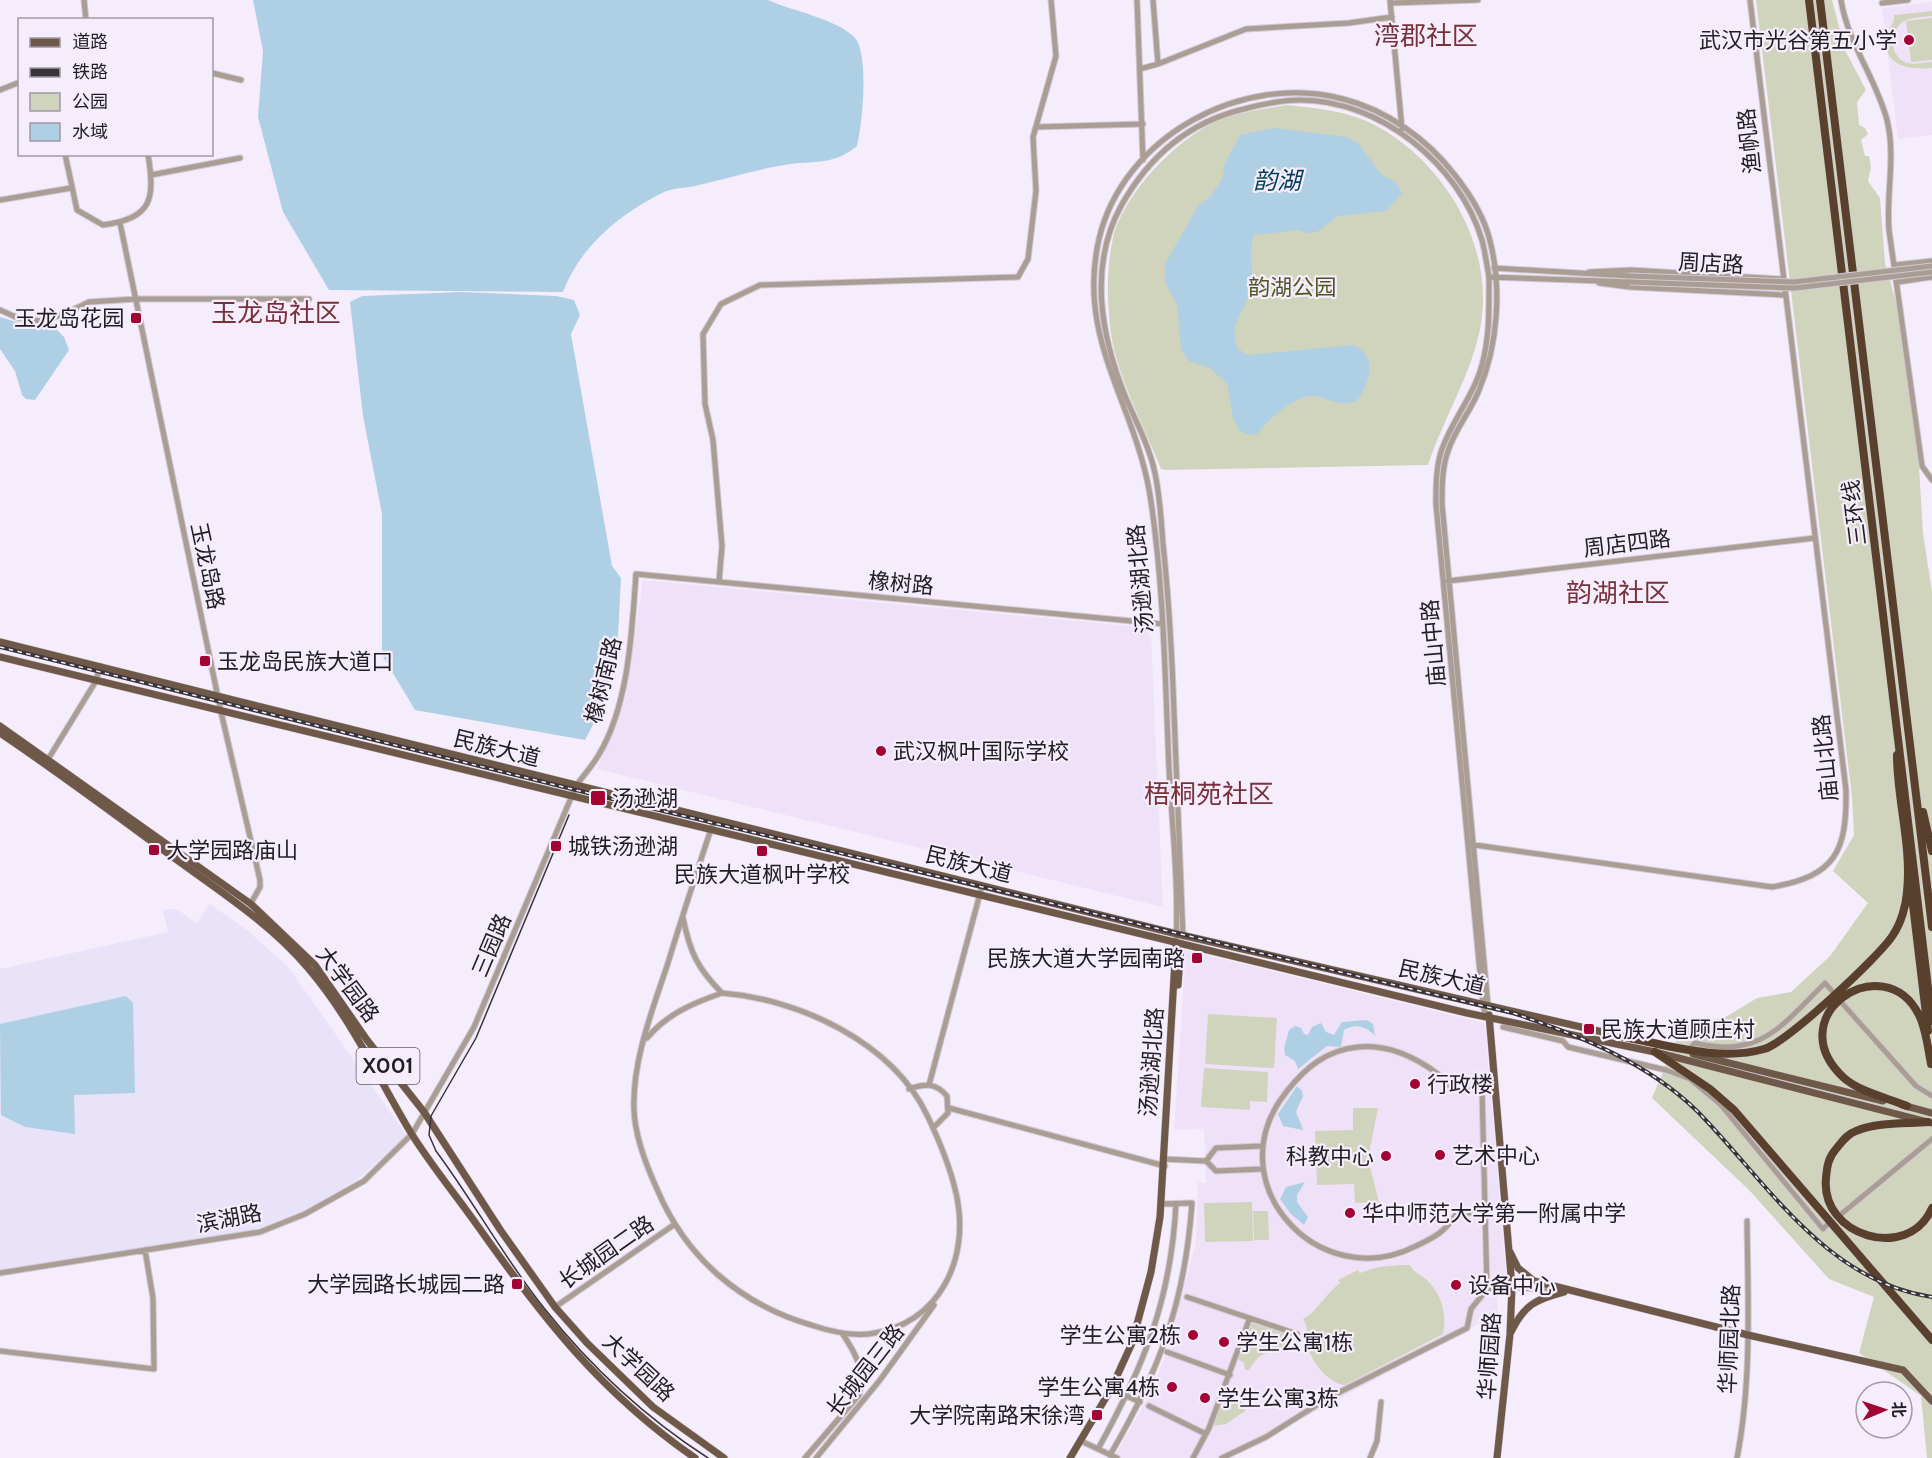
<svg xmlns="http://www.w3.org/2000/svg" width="1932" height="1458" font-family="Cabin,'Noto Sans SC',sans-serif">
<rect width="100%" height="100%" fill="#f6edfc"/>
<path fill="#e8e3f9" d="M 210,904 L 247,930 L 289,968 L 407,1136 L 354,1182 L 309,1209 L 250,1231 L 0,1271 L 0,969 L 168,932 L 163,911 L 168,909 L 177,909 L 196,923 Z"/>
<path fill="#efe2f8" d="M 1932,2 L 1932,135 L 1898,139 L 1882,8 Z
M 643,580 L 1141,627 L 1151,635 L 1163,907 L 597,769 L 626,697 Z
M 1186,950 L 1485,1023 L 1506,1275 L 1497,1275 L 1498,1313 L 1229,1458 L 1114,1458 L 1147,1399 L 1167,1352 L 1196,1242 L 1198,1182 L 1206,1183 L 1204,1129 L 1174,1130 Z"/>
<path fill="#d0d4bc" d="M 1756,0 L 1832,0 L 1846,52 L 1866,90 L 1857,102 L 1859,125 L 1865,128 L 1868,134 L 1861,140 L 1865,156 L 1869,156 L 1871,167 L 1868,181 L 1880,198 L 1885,263 L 1899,313 L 1919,467 L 1923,533 L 1932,592 L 1932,1458 L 1927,1458 L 1921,1396 L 1859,1353 L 1874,1297 L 1829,1279 L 1750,1191 L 1652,1098 L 1684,1022 L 1724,1018 L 1757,998 L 1791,992 L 1830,956 L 1868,903 L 1833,871 L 1854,835 L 1852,797 Z
M 1932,11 L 1932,16 C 1923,17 1912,17 1904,21 C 1888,31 1889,58 1908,63 C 1916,65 1925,62 1932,62 L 1932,68 C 1909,70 1879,66 1888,33 C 1890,26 1895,23 1894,15 Z
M 1932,18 L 1932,60 L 1911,62 L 1906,21 Z
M 1287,105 C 1317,108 1348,111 1375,125 C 1444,162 1494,245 1481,324 C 1472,374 1444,417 1428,465 L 1165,470 L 1161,469 C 1145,428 1116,374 1111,333 C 1107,302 1106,270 1113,238 C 1124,193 1178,137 1220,120 C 1242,112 1264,109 1287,105 Z
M 1208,1014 L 1277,1018 L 1274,1068 L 1205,1064 Z
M 1204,1068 L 1268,1072 L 1267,1102 L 1250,1101 L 1250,1110 L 1201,1107 Z
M 1353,1108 L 1378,1108 L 1368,1158 L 1379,1202 L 1355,1203 L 1354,1184 L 1317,1185 L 1315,1131 L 1353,1130 Z
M 1252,1202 L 1253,1241 L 1205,1242 L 1204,1203 Z
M 1253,1211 L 1268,1211 L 1269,1240 L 1254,1240 Z
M 1401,1265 L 1410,1265 C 1415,1274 1420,1274 1427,1280 C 1442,1295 1447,1314 1443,1334 L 1345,1385 C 1328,1384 1309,1359 1307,1343 C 1306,1332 1309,1329 1303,1319 C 1317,1312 1325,1294 1340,1283 L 1338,1280 L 1358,1270 L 1360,1273 L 1378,1267 Z
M 1252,1323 L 1292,1335 L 1293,1344 C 1281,1363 1266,1339 1249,1370 L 1245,1370 L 1244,1363 L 1238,1359 Z
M 1239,1392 L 1245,1411 L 1226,1424 L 1212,1426 L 1225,1396 Z"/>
<path fill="#afcfe4" d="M 253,0 L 768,0 C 792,11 837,19 854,37 C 870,52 862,125 857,146 C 833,166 814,160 784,165 C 754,170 725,179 695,186 C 686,188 673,188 664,192 C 621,213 580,246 563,292 L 329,290 L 283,212 L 258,117 L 263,51 Z
M 1275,128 L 1347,137 L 1358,143 L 1381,174 L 1396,182 L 1402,194 L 1386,211 L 1338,216 L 1317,232 L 1307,233 L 1298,230 L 1254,235 C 1247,254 1256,276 1249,295 C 1241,318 1230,321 1237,348 L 1248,355 L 1353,345 C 1379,356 1370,382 1357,401 C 1340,406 1335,402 1320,397 C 1297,390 1269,420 1256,435 L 1245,434 L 1239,430 L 1233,418 L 1227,384 L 1210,368 L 1189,361 L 1181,350 L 1177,304 L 1165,283 L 1165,264 L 1198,206 L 1210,197 L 1223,177 L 1224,165 L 1240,135 Z
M 461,292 L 556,296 L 574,300 L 580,315 L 571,334 L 612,566 L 621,578 L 618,635 L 606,700 L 585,740 L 415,710 L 382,655 L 382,514 L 363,416 L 350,302 L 362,296 Z
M 0,317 L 36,328 L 53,326 L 64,337 L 69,350 L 35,400 L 26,399 L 22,395 L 15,371 L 0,349 Z
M 126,996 L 133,1003 L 135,1093 L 74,1095 L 75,1134 L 25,1127 L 1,1115 L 0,1024 Z
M 1367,1020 L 1373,1024 L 1375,1036 C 1366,1026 1356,1023 1344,1030 L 1341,1047 L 1327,1046 L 1298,1069 L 1295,1061 L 1285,1055 L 1284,1048 L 1289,1030 L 1295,1026 L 1301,1028 L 1304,1034 L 1308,1035 L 1312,1027 L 1321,1023 L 1326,1032 L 1334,1035 L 1342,1022 Z
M 1297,1086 L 1302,1091 L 1303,1097 C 1292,1118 1297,1110 1303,1130 L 1283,1126 L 1278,1114 Z
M 1305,1182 L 1297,1195 L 1297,1202 L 1308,1217 L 1304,1225 L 1290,1213 L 1280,1199 L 1286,1187 Z"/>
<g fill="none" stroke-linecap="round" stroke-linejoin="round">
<defs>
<path id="minor" d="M 84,0 L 86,20
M 1137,0 L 1143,160
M 1390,0 L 1402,129
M 1841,0 C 1848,44 1876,78 1887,120 C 1896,157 1886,192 1889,230 L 1922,466 L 1932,480
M 1391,3 L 1478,0
M 1882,3 L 1908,0
M 1158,64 L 1246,29 L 1349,23 L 1392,17
M 1140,69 L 1158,64 L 1153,0
M 212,73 L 241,80
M 0,90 L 20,82
M 1036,127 L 1143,124
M 65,154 L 77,210 L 103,225 C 153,218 155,199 148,154
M 151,175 L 240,158
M 0,200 L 71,188
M 120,223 L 221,712 L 260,880 L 260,887 L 250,905
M 1895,265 L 1932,261
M 1494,268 L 1630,276
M 1589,272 L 1631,270 L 1781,279
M 1898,282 L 1932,277
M 1599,283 L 1630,287 L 1783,295
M 0,310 L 18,318 L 40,321 L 62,315 L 89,302 L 136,299 L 309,299
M 1448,581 L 1815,538
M 719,582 L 722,546 L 713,440 L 705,404 L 703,334 L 721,304 L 760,285 L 1018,277 L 1028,259 L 1036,191 L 1033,137 L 1056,56 L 1051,0
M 47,761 L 96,681 L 100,666
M 714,820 C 698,868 682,917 667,966 C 652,1011 632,1062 634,1110 C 635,1137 646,1165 657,1189 C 686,1258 740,1304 811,1325 C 829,1331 850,1336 869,1334 C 940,1325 971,1258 956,1193 C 950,1166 939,1140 927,1115 C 892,1042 799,999 722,993
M 1468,844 L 1772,887 C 1836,876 1847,851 1846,790 C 1813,527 1780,264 1750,0
M 1183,937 C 1180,854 1176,770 1173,687 C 1171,639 1168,591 1163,544 C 1161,519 1160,493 1154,469 C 1148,441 1132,415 1122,388 C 1100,330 1090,263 1121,206 C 1149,156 1189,122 1244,109 C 1263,104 1281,100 1300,100 C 1380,100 1459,164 1482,240 C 1485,252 1487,265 1489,277 L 1630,282
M 1176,943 C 1179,886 1172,826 1169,768 C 1165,678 1164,585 1150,495 C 1135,403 1076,339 1099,239 C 1123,136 1243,72 1343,99 C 1387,110 1428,140 1454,174 C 1470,194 1484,216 1490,241 C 1502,288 1498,345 1479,390 C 1471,411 1455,429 1448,451 C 1442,468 1442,486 1442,504 L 1488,1006
M 1841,1002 L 1916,1086 L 1932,1096
M 1486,1016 L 1483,1005 L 1436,504 C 1436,485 1436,466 1442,449 C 1453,419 1474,395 1482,365 C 1490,336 1489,306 1489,277
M 1503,1027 L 1563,1041 L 1568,1047 L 1666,1070 L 1690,1079 L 1720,1104 L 1823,1229 L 1828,1224
M 647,1038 C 667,1014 693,1003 722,993 C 697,968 690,952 683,918
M 1690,1048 L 1695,1043 C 1761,1059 1782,1025 1825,983 L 1832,991
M 929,1085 L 982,886
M 909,1089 C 925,1083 936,1083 947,1096 L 948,1113 L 933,1128
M 949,1108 L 1165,1166
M 1262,1146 L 1216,1148 L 1206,1161 L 1216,1171 L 1262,1169
M 1163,1159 L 1206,1161
M 1840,1215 L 1932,1139
M 0,1273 L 260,1232 L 305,1214 L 364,1181 L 412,1134 L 474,1027 L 576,786 C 583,776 592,766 598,756 C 629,706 632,630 636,574 L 1163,624
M 1487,1289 L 1512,1287 L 1562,1291
M 1187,1297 L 1297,1334
M 555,1307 L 675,1224
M 0,1351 L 154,1369 L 153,1298 L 145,1250
M 1167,1352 L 1230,1375
M 1111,1389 L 1140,1402
M 1149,1406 L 1206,1434
M 1081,1441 L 1117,1458
M 1098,1449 C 1144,1366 1171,1300 1176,1204
M 1110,1455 C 1160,1370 1185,1302 1192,1203 L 1161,1204
M 805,1458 L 859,1395 C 866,1371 855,1352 842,1333
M 816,1458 L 880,1380 L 934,1305
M 1193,1458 L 1209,1428 L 1249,1320
M 1222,1458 L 1266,1437 L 1328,1398 L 1467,1328 L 1471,1309 L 1487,1289 L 1482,1089 C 1475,1089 1462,1092 1455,1089 C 1449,1087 1443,1078 1438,1074 C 1415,1057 1387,1044 1358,1047 C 1327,1050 1306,1067 1287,1091 C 1214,1181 1318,1296 1416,1246 C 1435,1237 1446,1231 1457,1213 L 1485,1213
M 1370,1458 L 1377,1441 L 1381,1402
M 1737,1458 C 1752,1381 1748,1300 1747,1221"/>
<path id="major" d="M 0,642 L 1177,934 L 1629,1038
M 0,657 L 1467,1013 L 1655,1052 L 1932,1123
M 0,726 L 251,904 L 315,965 L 367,1040 L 424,1112 L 501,1231 L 555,1307 L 587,1343 L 653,1407 L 724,1458
M 0,733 C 58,772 114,814 170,855 C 218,890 270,923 308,968 C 351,1018 378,1078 411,1133 C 431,1165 455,1194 477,1225 C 542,1317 601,1393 695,1458
M 1178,985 L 1181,944
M 1489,1015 L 1512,1287 L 1510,1334 L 1497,1458
M 1693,1054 L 1883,1101
M 1902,1105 L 1932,1113
M 1510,1252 L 1518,1268 L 1534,1281 L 1748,1335 L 1903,1370 L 1932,1401
M 1511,1332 C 1524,1305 1536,1299 1564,1292
M 1070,1458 L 1111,1389 L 1132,1343 L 1151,1272 L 1160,1217 L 1176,943"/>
<path id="highway" d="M 1809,0 L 1932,1021
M 1820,0 L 1932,927
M 1923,812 L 1932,851
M 1911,888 L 1928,1031
M 1624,1037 C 1668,1045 1719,1062 1764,1049 C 1786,1043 1880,956 1893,935 C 1901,923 1906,906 1907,892 C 1912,846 1897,800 1897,755
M 1655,1052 L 1710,1089 L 1734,1110 L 1932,1340
M 1907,1106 C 1888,1098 1860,1092 1844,1078 C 1777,1016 1884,945 1919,1015 C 1926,1029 1928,1048 1931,1064
M 1928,1122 C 1905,1124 1878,1122 1856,1131 C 1847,1134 1842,1142 1836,1149 C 1828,1158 1827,1167 1826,1178 C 1820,1236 1908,1263 1932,1208"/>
</defs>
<use href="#minor" stroke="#d0c8d5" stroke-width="7"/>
<use href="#major" stroke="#d0c8d5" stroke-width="8"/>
<use href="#highway" stroke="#d0c8d5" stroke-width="9"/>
<use href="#minor" stroke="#aa9d93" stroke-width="5"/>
<use href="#major" stroke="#6e5848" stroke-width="7"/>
<use href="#highway" stroke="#58402d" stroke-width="8"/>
<path stroke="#38343a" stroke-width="1.5" d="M 569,815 L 476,1038 L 431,1116 L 429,1135 L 436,1151 C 474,1202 504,1258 544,1308 C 590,1366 646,1418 708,1458"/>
<defs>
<path id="rail" d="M 0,647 L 604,797 L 1513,1013 C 1578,1035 1647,1062 1697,1111 C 1767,1182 1825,1281 1932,1297"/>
</defs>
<use href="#rail" stroke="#38343a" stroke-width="4"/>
<use href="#rail" stroke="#f6edfc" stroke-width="1.5" stroke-dasharray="4.5" stroke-linecap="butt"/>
<defs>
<path id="minor-bridge" d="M 1630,276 L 1794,282 L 1932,266
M 1630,282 L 1795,288 L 1932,272"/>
</defs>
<use href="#minor-bridge" stroke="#d0c8d5" stroke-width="7" stroke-linecap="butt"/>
<use href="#minor-bridge" stroke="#aa9d93" stroke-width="5"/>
</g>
<g fill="#a20234" stroke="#f6edfc" stroke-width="2">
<circle cx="1909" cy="40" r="6"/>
<rect x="130" y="312" width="12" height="12" rx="3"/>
<rect x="199" y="655" width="12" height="12" rx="3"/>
<circle cx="881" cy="751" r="6"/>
<rect x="590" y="790" width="16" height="16" rx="3"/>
<rect x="550" y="840" width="12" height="12" rx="3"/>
<rect x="148" y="844" width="12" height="12" rx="3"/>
<rect x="756" y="845" width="12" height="12" rx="3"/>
<rect x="1191" y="952" width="12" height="12" rx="3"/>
<rect x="1583" y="1023" width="12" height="12" rx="3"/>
<circle cx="1415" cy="1084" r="6"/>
<circle cx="1440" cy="1155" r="6"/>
<circle cx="1386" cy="1156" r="6"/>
<circle cx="1350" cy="1213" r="6"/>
<rect x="511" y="1278" width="12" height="12" rx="3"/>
<circle cx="1456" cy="1285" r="6"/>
<circle cx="1193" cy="1335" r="6"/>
<circle cx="1224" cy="1342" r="6"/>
<circle cx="1172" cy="1387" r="6"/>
<circle cx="1205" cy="1398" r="6"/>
<rect x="1091" y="1409" width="12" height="12" rx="3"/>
</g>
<g text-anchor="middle" stroke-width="4.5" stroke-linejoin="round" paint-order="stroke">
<rect fill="#f6edfc" stroke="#615c64" stroke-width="1.5" x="356.5" y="1048" width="63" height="36" rx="4.5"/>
<g font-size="21" font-weight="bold" fill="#211e23">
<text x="388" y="1073">X001</text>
</g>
<g font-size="22" fill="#211e23" stroke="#f6edfc" text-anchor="start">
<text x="1897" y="48" text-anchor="end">武汉市光谷第五小学</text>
<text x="124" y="326" text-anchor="end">玉龙岛花园</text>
<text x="217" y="669">玉龙岛民族大道口</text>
<text x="893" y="759">武汉枫叶国际学校</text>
<text x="612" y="806">汤逊湖</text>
<text x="568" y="854">城铁汤逊湖</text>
<text x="166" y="858">大学园路庙山</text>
<text x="762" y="882" text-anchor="middle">民族大道枫叶学校</text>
<text x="1185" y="966" text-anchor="end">民族大道大学园南路</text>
<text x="1601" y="1037">民族大道顾庄村</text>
<text x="1427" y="1092">行政楼</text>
<text x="1452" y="1163">艺术中心</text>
<text x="1374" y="1164" text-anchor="end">科教中心</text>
<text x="1362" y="1221">华中师范大学第一附属中学</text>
<text x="505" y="1292" text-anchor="end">大学园路长城园二路</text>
<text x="1468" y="1293">设备中心</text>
<text x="1181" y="1343" text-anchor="end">学生公寓2栋</text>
<text x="1236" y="1350">学生公寓1栋</text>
<text x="1160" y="1395" text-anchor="end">学生公寓4栋</text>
<text x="1217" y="1406">学生公寓3栋</text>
<text x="1085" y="1423" text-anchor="end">大学院南路宋徐湾</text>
</g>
<g font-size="22" fill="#211e23" stroke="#f6edfc">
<text transform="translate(1749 141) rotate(-96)" y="8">渔帆路</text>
<text transform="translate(1711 263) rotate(3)" y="8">周店路</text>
<text transform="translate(1854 513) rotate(-97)" y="8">三环线</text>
<text transform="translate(1627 543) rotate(-7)" y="8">周店四路</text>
<text transform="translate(208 566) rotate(78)" y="8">玉龙岛路</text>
<text transform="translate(1140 579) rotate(-95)" y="8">汤逊湖北路</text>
<text transform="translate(901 583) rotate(5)" y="8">橡树路</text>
<text transform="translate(1433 643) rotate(-95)" y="8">庙山中路</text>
<text transform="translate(603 680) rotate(-76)" y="8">橡树南路</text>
<text transform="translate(497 748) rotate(14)" y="8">民族大道</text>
<text transform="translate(1825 758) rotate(-96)" y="8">庙山北路</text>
<text transform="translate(969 864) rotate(14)" y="8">民族大道</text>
<text transform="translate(491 945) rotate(-67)" y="8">三园路</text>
<text transform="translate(1442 977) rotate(13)" y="8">民族大道</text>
<text transform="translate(348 984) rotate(53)" y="8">大学园路</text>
<text transform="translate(1151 1062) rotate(-86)" y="8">汤逊湖北路</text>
<text transform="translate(229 1218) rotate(-11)" y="8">滨湖路</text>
<text transform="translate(606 1252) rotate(-35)" y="8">长城园二路</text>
<text transform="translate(1729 1339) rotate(-88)" y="8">华师园北路</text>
<text transform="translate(1489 1356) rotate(-86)" y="8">华师园路</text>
<text transform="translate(639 1367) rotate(43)" y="8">大学园路</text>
<text transform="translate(865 1370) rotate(-52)" y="8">长城园三路</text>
</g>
<g font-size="22" fill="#515621" stroke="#f6edfc">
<text x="1292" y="295">韵湖公园</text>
</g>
<g font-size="24" font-style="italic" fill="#003d59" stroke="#f6edfc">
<text x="1277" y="189">韵湖</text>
</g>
<g font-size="26" fill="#78313a" stroke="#f6edfc">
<text x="1426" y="45">湾郡社区</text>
<text x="276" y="322">玉龙岛社区</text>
<text x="1618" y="602">韵湖社区</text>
<text x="1209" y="803">梧桐苑社区</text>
</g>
</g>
<rect x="18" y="18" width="195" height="138" fill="#f6edfc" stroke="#a19aa5" stroke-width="1.5"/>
<rect x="30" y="38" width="30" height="9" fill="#6e5848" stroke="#a19aa5" stroke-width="1.5"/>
<text x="72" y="48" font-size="18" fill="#211e23">道路</text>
<rect x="30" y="68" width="30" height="9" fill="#38343a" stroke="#a19aa5" stroke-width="1.5"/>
<text x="72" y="78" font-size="18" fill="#211e23">铁路</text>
<rect x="30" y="93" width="30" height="18" fill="#d0d4bc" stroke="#a19aa5" stroke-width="1.5"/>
<text x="72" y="108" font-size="18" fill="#211e23">公园</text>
<rect x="30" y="123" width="30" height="18" fill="#afcfe4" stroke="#a19aa5" stroke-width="1.5"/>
<text x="72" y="138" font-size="18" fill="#211e23">水域</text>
<g transform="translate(1884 1410) rotate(88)"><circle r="28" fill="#f6edfc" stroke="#a19aa5" stroke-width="1.5"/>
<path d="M0-4.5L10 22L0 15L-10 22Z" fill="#a20234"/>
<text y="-9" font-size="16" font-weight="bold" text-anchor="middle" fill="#211e23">北</text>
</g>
</svg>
